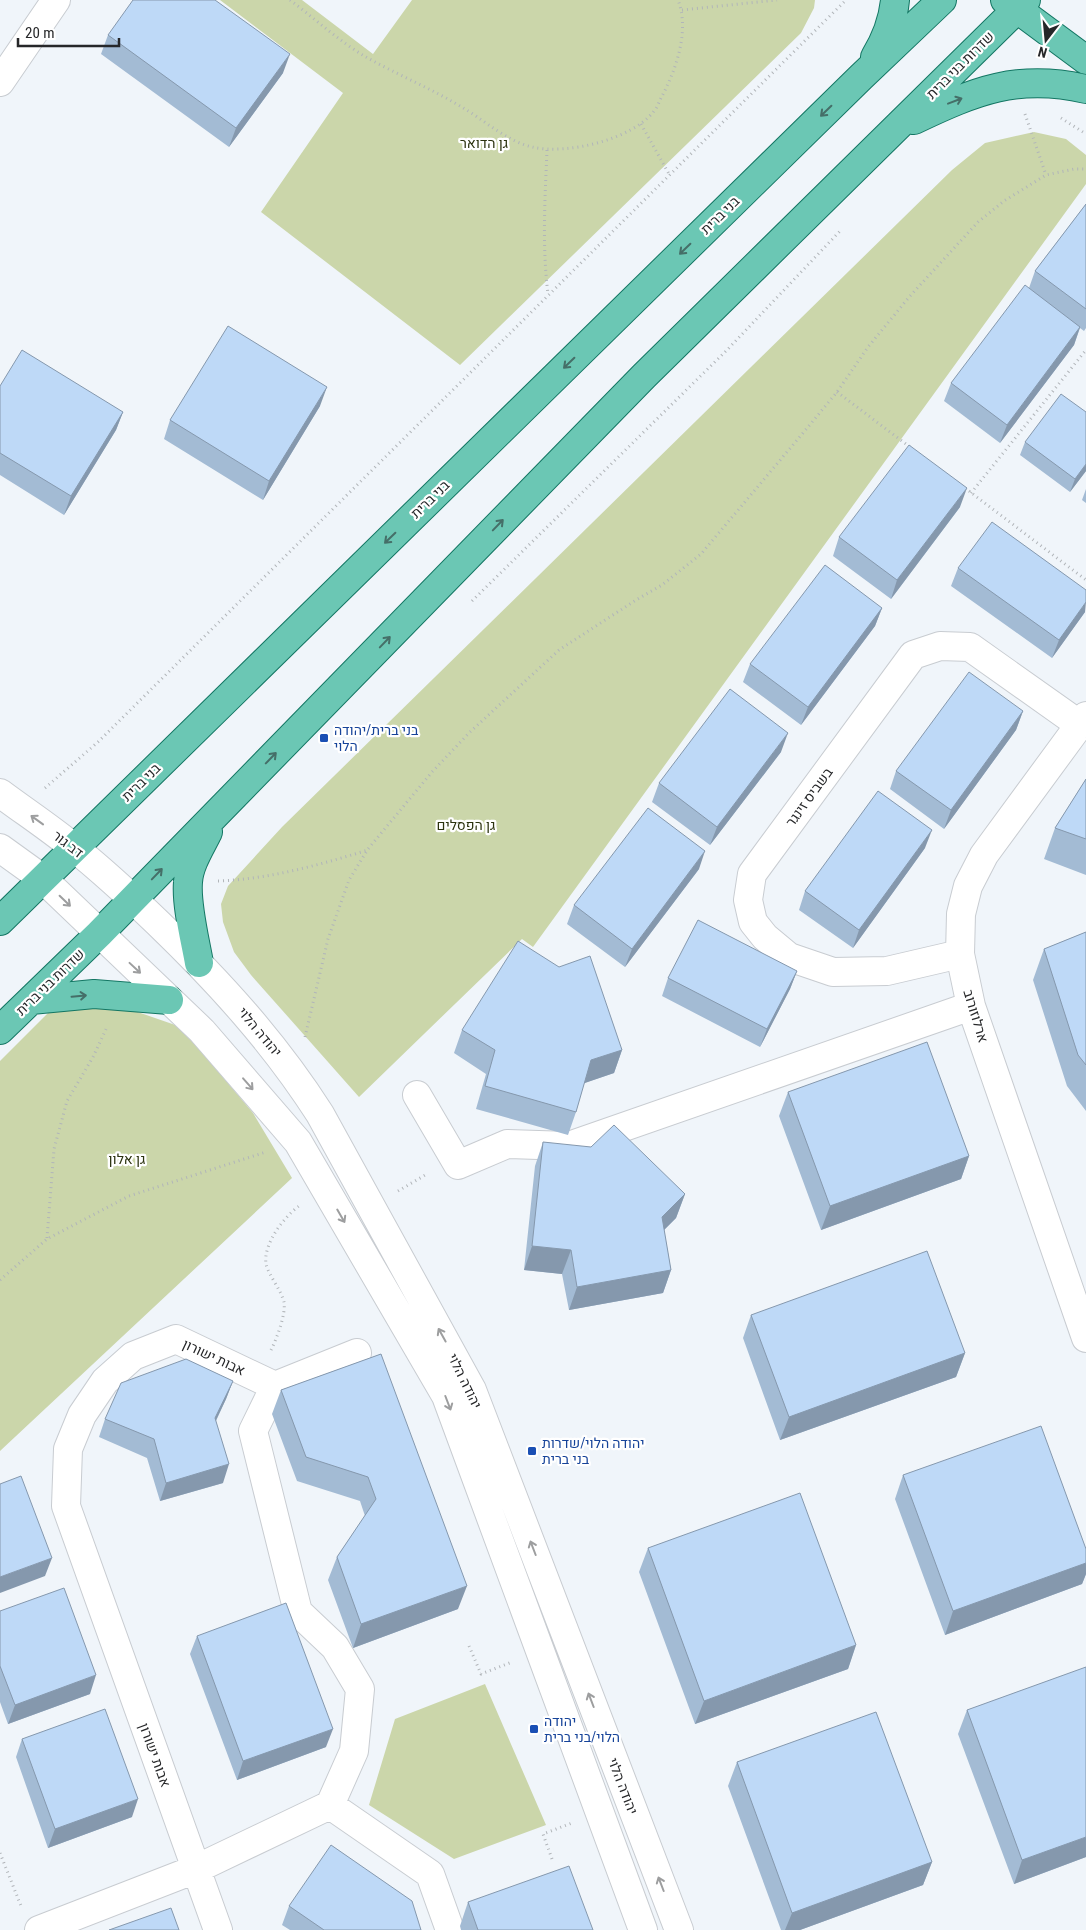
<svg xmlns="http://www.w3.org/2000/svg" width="1086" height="1930" font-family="'Roboto Condensed',Heebo,sans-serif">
<rect width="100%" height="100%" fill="#f0f5fa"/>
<path fill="#cbd6aa" d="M 220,0 L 302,0 L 373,54 L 412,0 L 815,0 L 814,8 L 801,33 L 460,365 L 261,212 L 343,93 Z
M 1034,132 L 1066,139 L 1086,155 L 1086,184 L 533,947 L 522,939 L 359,1097 L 251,975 L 234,952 L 223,922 L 221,904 L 228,886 L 282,827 L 952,170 L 985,143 Z
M 52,1009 L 129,1009 L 181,1027 L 253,1113 L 292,1178 L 0,1451 L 0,1061 Z
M 485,1684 L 546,1825 L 454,1859 L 369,1805 L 395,1719 Z"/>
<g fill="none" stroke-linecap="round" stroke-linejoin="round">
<defs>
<path id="minor" d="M 0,82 L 56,0
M 1086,716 L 984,855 L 968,886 L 961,914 L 960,954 L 971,1006 L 1086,1338
M 0,793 C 24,811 50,828 73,847 C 103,871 131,897 158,923 C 219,982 274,1042 320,1114 L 472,1390 L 679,1930
M 0,848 L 43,879 L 202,1031 L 298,1142 L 446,1396 L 643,1930
M 960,954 L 887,971 L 833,972 L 789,957 L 765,937 L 753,922 L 748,900 L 752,874 L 913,655 L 940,646 L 970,647 L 1080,725
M 417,1095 L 458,1165 L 507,1144 L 569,1146 L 971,1006
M 275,1386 L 357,1353
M 330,1805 L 430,1874 L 450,1930
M 39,1930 L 196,1869 L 330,1805 L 354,1751 L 360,1689 L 335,1647 L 298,1612 L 253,1431 L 275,1386 L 176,1339 L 133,1356 L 105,1381 L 82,1415 L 68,1449 L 66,1506 L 218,1930"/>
<path id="major" d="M 1005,0 L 1086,60
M 875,57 C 886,39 893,21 895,0
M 914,120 C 975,91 1018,73 1086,89
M 0,921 L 861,77 L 942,0
M 199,963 C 195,940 186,905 188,882 C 189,865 200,848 208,832
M 31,1000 L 94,994 L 169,1000
M 0,1030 L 99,934 L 644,376 L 1026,0"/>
</defs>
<use href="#minor" stroke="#c8ccd1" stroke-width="30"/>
<use href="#major" stroke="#137663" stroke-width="30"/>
<path stroke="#b1b5b9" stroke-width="3" stroke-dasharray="1 4" stroke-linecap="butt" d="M 290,0 C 314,18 340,42 366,57 C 396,74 430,88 460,106 C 483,119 506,141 532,147 C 566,155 632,140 654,111 C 657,108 659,102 661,98 C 676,70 690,31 678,0
M 682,10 L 777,0
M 1025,114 L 1046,175
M 1061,118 L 1086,134
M 641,124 L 669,174
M 547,150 C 545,198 542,246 548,294
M 837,392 L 910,447
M 965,488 L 1086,580
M 971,493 L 1086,350
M 472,601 L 727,350 L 841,230
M 45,788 L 98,742 L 846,0
M 218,881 C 270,879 319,865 368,850
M 305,1037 L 328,939 L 349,880 L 368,849 L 432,772 L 470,732 L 559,650 L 636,600 L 662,585 L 701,554 L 803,433 L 837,392 L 868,347 L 910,296 L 978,222 L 1004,201 L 1046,175 L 1074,169 L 1086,169
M 398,1191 L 427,1174
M 47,1238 L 54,1149 L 67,1101 L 93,1057 L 107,1027
M 0,1280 L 47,1239 L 129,1196 L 266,1152
M 271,1350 C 277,1338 286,1314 284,1302 C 281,1290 268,1274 266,1264 C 263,1244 284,1217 299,1206
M 469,1646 L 481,1674 L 512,1662
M 0,1853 L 21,1906
M 552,1859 L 543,1834 L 572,1823"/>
<use href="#minor" stroke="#fff" stroke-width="28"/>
<use href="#major" stroke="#6bc7b4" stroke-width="28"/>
</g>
<path fill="#a3bbd4" d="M 108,35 L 283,73 L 229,147 L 101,54 Z
M 1086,204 L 1086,328 L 1084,331 L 1080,328 L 1074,345 L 1000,443 L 944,401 L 951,383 L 1029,288 L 1035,271 Z
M 0,386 L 123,412 L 116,430 L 64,515 L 0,475 Z
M 320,406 L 263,500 L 164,439 L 170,420 Z
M 1025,442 L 1086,471 L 1070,492 L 1020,455 Z
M 1086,489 L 1086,503 L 1082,500 Z
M 960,507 L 891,599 L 833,556 L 839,537 Z
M 958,568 L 1085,612 L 1052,658 L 951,586 Z
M 882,608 L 875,626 L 801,725 L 743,682 L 750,664 Z
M 1023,711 L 1016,730 L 944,829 L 890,789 L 896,771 Z
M 781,752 L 710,845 L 652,802 L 659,783 Z
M 1086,779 L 1086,875 L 1044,859 L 1055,828 Z
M 925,848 L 853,948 L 799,910 L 805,891 Z
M 699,869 L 625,967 L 567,924 L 574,905 Z
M 1086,932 L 1086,1111 L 1067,1086 L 1033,980 L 1044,949 Z
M 797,971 L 790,989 L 760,1047 L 662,996 L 668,978 Z
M 462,1030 L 622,1050 L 614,1073 L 584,1083 L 576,1112 L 568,1135 L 476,1109 L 486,1074 L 454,1053 Z
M 788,1092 L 969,1156 L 961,1179 L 821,1230 L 779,1116 Z
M 543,1142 L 685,1194 L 676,1218 L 664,1230 L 671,1270 L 663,1293 L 569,1310 L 562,1274 L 524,1270 L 535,1166 Z
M 751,1315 L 965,1353 L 956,1377 L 780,1440 L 743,1338 Z
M 381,1354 L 458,1609 L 353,1648 L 328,1580 L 337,1557 L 365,1516 L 360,1501 L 297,1481 L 272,1414 L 281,1390 Z
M 233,1381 L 226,1399 L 216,1421 L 223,1483 L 160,1501 L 147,1458 L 99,1437 L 105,1419 Z
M 903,1475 L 1086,1549 L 1086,1574 L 1082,1584 L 945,1635 L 895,1499 Z
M 648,1548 L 856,1645 L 848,1669 L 695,1724 L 639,1572 Z
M 0,1611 L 90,1694 L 8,1724 L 0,1702 Z
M 197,1636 L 326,1747 L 237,1780 L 190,1654 Z
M 967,1710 L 1086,1857 L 1014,1884 L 958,1734 Z
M 22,1739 L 132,1817 L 48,1848 L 16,1757 Z
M 737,1762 L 932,1862 L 923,1885 L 800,1930 L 781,1930 L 728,1786 Z
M 468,1902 L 593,1930 L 461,1930 L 460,1926 Z
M 289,1906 L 421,1930 L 290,1930 L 282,1925 Z"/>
<path fill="#8598ad" d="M 290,54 L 283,73 L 229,147 L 236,128 Z
M 1080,327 L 1074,345 L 1000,443 L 1007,425 Z
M 327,387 L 320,406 L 263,500 L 269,481 Z
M 123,412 L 116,430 L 64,515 L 71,496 Z
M 1086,464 L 1086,471 L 1070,492 L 1075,479 Z
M 967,488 L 960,507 L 891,599 L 897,580 Z
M 1086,602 L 1085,612 L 1052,658 L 1059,640 Z
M 882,608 L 875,626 L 801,725 L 808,707 Z
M 1023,711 L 1016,730 L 944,829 L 951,810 Z
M 788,733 L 781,752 L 710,845 L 717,827 Z
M 932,830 L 925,848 L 853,948 L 859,930 Z
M 705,851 L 699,869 L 625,967 L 632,949 Z
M 797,971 L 790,989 L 760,1047 L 767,1029 Z
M 622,1050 L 614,1073 L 582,1084 L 591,1060 Z
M 969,1156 L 961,1179 L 821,1230 L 830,1206 Z
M 685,1194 L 676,1218 L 653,1241 L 662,1217 Z
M 532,1246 L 571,1250 L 562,1274 L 524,1270 Z
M 671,1270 L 663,1293 L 569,1310 L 577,1287 Z
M 965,1353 L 956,1377 L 780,1440 L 789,1417 Z
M 233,1381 L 226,1399 L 208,1437 L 215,1418 Z
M 229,1464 L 223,1483 L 160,1501 L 166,1483 Z
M 52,1558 L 45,1576 L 0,1593 L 0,1577 Z
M 1086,1563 L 1086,1574 L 1082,1584 L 945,1635 L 953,1611 Z
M 467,1586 L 458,1609 L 353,1648 L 361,1624 Z
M 856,1645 L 848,1669 L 695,1724 L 704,1701 Z
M 96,1675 L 90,1694 L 8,1724 L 15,1705 Z
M 333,1729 L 326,1747 L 237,1780 L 243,1761 Z
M 138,1799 L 132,1817 L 48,1848 L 55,1829 Z
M 1086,1837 L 1086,1857 L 1014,1884 L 1022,1860 Z
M 932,1862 L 923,1885 L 800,1930 L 785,1930 L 792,1913 Z"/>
<path fill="#bed9f7" stroke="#8598ad" d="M 133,0 L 215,0 L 290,54 L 236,128 L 108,35 Z
M 1086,204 L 1086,309 L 1035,271 Z
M 1025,285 L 1080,327 L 1007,425 L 951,383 Z
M 228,326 L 327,387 L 269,481 L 170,420 Z
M 22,350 L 123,412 L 71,496 L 0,453 L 0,386 Z
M 1061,394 L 1086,412 L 1086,464 L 1075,479 L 1025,442 Z
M 909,445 L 967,488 L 897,580 L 839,537 Z
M 992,522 L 1086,590 L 1086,602 L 1059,640 L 958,568 Z
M 825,565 L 882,608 L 808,707 L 750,664 Z
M 969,672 L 1023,711 L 951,810 L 896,771 Z
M 730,689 L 788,733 L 717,827 L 659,783 Z
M 1086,779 L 1086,839 L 1055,828 Z
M 878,791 L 932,830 L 859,930 L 805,891 Z
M 648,808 L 705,851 L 632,949 L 574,905 Z
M 698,920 L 797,971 L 767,1029 L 668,978 Z
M 1086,932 L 1086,1065 L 1078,1055 L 1044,949 Z
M 518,941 L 559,967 L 590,956 L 622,1050 L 591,1060 L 576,1112 L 485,1086 L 495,1050 L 462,1030 Z
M 927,1042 L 969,1156 L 830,1206 L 788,1092 Z
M 614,1125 L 685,1194 L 662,1217 L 671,1270 L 577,1287 L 571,1250 L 532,1246 L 543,1142 L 591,1147 Z
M 927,1251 L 965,1353 L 789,1417 L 751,1315 Z
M 381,1354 L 467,1586 L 361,1624 L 337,1557 L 376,1499 L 368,1477 L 306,1457 L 281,1390 Z
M 186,1359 L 233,1381 L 215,1418 L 229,1464 L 166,1483 L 154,1439 L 105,1419 L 121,1383 Z
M 1041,1426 L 1086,1549 L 1086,1563 L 953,1611 L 903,1475 Z
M 21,1476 L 52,1558 L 0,1577 L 0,1484 Z
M 800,1493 L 856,1645 L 704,1701 L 648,1548 Z
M 64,1588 L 96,1675 L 15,1705 L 0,1666 L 0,1611 Z
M 286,1603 L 333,1729 L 243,1761 L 197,1636 Z
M 1086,1667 L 1086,1837 L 1022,1860 L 967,1710 Z
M 105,1709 L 138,1799 L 55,1829 L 22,1739 Z
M 876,1712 L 932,1862 L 792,1913 L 737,1762 Z
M 331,1845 L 412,1901 L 421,1930 L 324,1930 L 289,1906 Z
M 569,1866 L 593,1930 L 478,1930 L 468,1902 Z
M 171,1908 L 179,1930 L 109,1930 Z"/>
<defs><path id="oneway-shaft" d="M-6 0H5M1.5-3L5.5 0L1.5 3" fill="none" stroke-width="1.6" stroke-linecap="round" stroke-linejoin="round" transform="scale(1.25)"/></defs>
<g stroke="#456f68">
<use href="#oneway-shaft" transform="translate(955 101) rotate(-21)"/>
<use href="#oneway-shaft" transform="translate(826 111) rotate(136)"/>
<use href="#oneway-shaft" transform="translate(685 249) rotate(136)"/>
<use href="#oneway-shaft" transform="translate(569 363) rotate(136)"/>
<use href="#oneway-shaft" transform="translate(498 525) rotate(-46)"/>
<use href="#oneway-shaft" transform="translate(390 538) rotate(136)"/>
<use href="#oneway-shaft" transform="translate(385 642) rotate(-46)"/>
<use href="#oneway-shaft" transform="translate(271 758) rotate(-46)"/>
<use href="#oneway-shaft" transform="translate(157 874) rotate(-46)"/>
<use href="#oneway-shaft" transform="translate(79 996) rotate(-5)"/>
</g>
<g stroke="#9d9e9f">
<use href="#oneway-shaft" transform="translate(37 820) rotate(-144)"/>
<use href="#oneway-shaft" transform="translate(65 901) rotate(44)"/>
<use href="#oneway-shaft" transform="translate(135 968) rotate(43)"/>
<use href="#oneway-shaft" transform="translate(248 1084) rotate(49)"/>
<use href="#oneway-shaft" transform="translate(341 1216) rotate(60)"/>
<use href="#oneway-shaft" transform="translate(442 1335) rotate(-119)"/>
<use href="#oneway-shaft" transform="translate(448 1403) rotate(69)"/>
<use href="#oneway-shaft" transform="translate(533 1548) rotate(-111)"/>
<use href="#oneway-shaft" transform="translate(591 1700) rotate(-111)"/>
<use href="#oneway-shaft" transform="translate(661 1884) rotate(-111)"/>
</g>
<g fill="#1a4fb4" stroke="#fff" stroke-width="2">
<rect x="319" y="733" width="10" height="10" rx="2.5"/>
<rect x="527" y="1446" width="10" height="10" rx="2.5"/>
<rect x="529" y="1724" width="10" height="10" rx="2.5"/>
</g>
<g text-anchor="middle" stroke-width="4.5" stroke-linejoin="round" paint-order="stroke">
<g font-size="14" fill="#262729" stroke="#fff">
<text transform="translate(960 65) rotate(-45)" y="5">שדרות בני ברית</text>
<text transform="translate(720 215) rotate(-44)" y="5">בני ברית</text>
<text transform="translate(430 499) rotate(-44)" y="5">בני ברית</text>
<text transform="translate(141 782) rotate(-44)" y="5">בני ברית</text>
<text transform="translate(809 797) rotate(-54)" y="5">בשביס זינגר</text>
<text transform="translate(68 844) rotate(38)" y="5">דב גור</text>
<text transform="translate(50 982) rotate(-44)" y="5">שדרות בני ברית</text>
<text transform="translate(976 1016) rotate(73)" y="5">ארלוזורוב</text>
<text transform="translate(260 1032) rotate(50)" y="5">יהודה הלוי</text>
<text transform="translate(214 1357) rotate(25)" y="5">אבות ישורון</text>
<text transform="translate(465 1381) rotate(64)" y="5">יהודה הלוי</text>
<text transform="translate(155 1755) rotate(70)" y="5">אבות ישורון</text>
<text transform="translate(623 1786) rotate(69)" y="5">יהודה הלוי</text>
</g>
<g font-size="14" fill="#2b320e" stroke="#fff">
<text x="484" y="148">גן הדואר</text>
<text x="466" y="830">גן הפסלים</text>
<text x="127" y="1164">גן אלון</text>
</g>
<g font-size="14" fill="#164399" stroke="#fff" text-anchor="start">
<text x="334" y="735">בני ברית/יהודה<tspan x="334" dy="16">הלוי</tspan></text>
<text x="542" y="1448">יהודה הלוי/שדרות<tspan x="542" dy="16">בני ברית</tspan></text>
<text x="544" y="1726">יהודה<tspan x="544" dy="16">הלוי/בני ברית</tspan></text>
</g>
</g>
<g transform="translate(1046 40) rotate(196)" stroke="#ffffff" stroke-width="4" paint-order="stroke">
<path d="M0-4L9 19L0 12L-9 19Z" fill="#262729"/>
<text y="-8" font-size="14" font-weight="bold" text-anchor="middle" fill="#262729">N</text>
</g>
<path d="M18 38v8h101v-8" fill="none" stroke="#262729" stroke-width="2.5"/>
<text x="25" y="38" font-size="15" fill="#262729" stroke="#ffffff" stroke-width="4" paint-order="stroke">20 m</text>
</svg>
